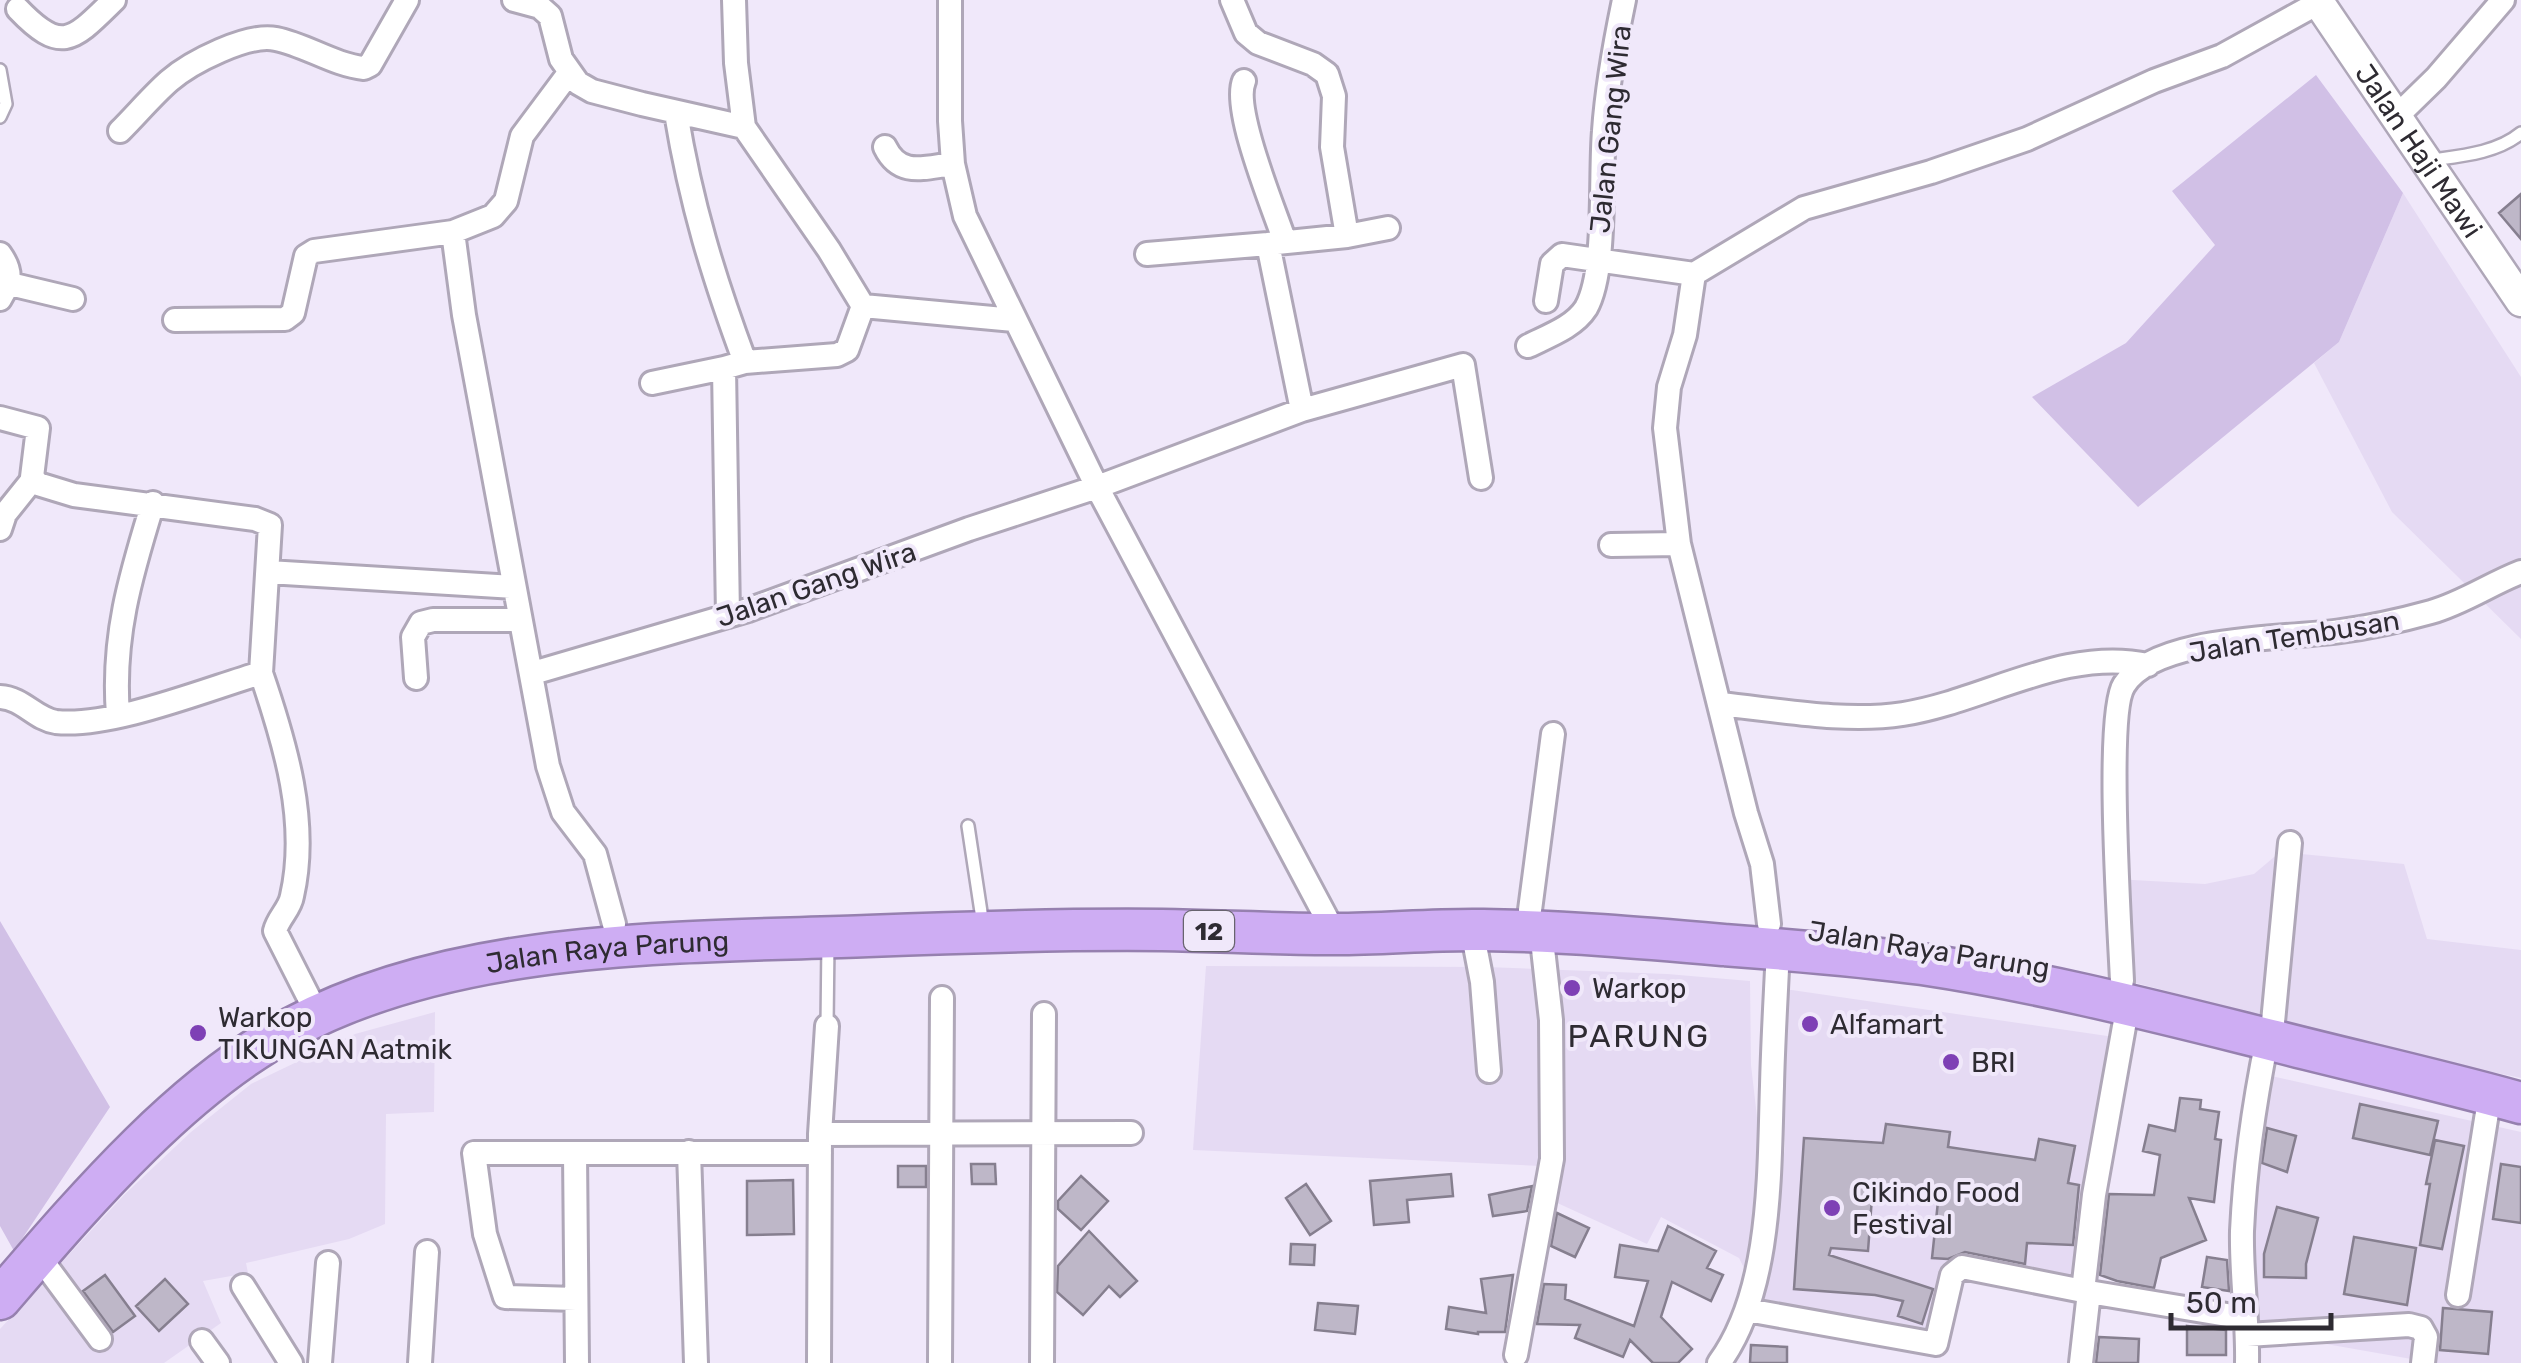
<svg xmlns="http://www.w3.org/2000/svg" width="2521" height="1363" font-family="Rubik,sans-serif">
<rect width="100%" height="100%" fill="#f0e8fa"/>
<path fill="#e5daf3" d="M 2403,193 L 2521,377 L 2521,639 L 2392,512 L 2314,363 L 2339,342 Z
M 2280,852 L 2404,864 L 2427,939 L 2521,950 L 2521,1078 L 2397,1052 L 2121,979 L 2115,879 L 2205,884 L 2254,874 Z
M 1206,966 L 1486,967 L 1667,974 L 1750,981 L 1751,1065 L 1760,1143 L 1747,1274 L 1739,1258 L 1661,1217 L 1647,1244 L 1553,1201 L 1565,1167 L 1193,1150 Z
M 1778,988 L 2121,1038 L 2080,1285 L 1959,1262 L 1930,1337 L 1856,1318 L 1757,1318 L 1785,1148 Z
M 435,1012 L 434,1112 L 386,1114 L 385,1224 L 349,1239 L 246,1263 L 248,1273 L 203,1281 L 221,1323 L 164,1363 L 0,1363 L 0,1329 L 124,1195 L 191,1132 L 251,1084 L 355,1034 Z
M 2267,1075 L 2521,1132 L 2521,1363 L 2434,1363 L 2309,1341 L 2253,1350 L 2246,1169 Z"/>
<path fill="#d1c0e6" d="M 2316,75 L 2403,193 L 2339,342 L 2138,507 L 2032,397 L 2126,343 L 2215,245 L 2172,191 Z
M 0,921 L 110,1107 L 14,1251 L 0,1226 Z"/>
<path fill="#beb7c8" stroke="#867f8f" stroke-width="2.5" d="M 2521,194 L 2521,239 L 2499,213 Z
M 2180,1098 L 2201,1100 L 2200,1109 L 2219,1112 L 2215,1139 L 2221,1140 L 2214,1202 L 2189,1198 L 2206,1240 L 2161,1258 L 2154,1288 L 2117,1281 L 2100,1275 L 2109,1194 L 2154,1195 L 2160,1155 L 2143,1151 L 2149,1125 L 2175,1131 Z
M 2360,1104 L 2438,1121 L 2430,1155 L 2353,1138 Z
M 1886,1124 L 1950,1132 L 1948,1147 L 2035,1160 L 2039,1139 L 2075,1146 L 2068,1183 L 2079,1185 L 2073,1245 L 2027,1243 L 2025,1264 L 1965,1252 L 1948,1259 L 1932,1258 L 1939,1192 L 1873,1184 L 1868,1251 L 1831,1248 L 1829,1255 L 1933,1289 L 1922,1324 L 1898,1316 L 1903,1301 L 1875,1295 L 1794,1289 L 1804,1138 L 1883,1143 Z
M 2267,1128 L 2296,1136 L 2287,1172 L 2262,1163 Z
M 2435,1140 L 2464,1146 L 2442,1249 L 2420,1245 L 2430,1184 L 2426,1184 Z
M 971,1164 L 995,1164 L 996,1184 L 972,1184 Z
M 2501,1164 L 2521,1167 L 2521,1223 L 2493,1219 Z
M 898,1166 L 926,1166 L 926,1187 L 898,1187 Z
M 1451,1174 L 1453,1196 L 1407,1200 L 1409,1222 L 1374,1225 L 1370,1181 Z
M 1081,1176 L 1108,1201 L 1081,1230 L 1058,1209 L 1058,1201 Z
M 793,1180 L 794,1234 L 747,1235 L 747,1181 Z
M 1306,1184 L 1331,1221 L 1310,1235 L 1286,1198 Z
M 1532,1186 L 1527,1211 L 1493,1216 L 1489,1195 Z
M 2277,1207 L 2318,1218 L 2306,1264 L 2306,1278 L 2264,1277 L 2264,1254 Z
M 1557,1213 L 1589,1228 L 1575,1257 L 1551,1246 Z
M 1668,1226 L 1716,1251 L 1707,1268 L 1723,1275 L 1711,1301 L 1672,1282 L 1661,1317 L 1692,1349 L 1678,1363 L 1653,1363 L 1630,1340 L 1623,1357 L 1575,1338 L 1580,1325 L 1537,1324 L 1544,1284 L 1566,1285 L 1565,1299 L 1634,1326 L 1648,1281 L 1615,1277 L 1620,1245 L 1658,1251 Z
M 1089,1231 L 1137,1281 L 1120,1297 L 1109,1286 L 1083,1315 L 1057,1292 L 1058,1266 Z
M 2354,1237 L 2416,1248 L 2407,1305 L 2344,1294 Z
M 1291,1244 L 1315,1245 L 1314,1265 L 1290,1264 Z
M 2207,1257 L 2227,1260 L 2229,1291 L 2202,1287 Z
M 105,1275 L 135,1316 L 113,1332 L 83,1291 Z
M 1513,1275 L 1505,1332 L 1478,1332 L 1478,1334 L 1446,1329 L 1449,1307 L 1486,1313 L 1481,1279 Z
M 165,1279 L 188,1304 L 159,1331 L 136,1306 Z
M 1318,1303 L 1358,1306 L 1355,1334 L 1315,1330 Z
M 2443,1308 L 2492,1312 L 2488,1354 L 2440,1350 Z
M 2187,1326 L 2226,1330 L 2226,1355 L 2187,1355 Z
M 2099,1337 L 2139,1339 L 2138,1363 L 2096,1363 Z
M 1751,1345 L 1787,1347 L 1787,1363 L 1750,1363 Z"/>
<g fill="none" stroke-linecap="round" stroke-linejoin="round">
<defs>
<path id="lane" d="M 0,70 L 6,104 L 0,117
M 2432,160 C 2461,156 2497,153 2521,133
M 968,826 L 981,912
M 827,1026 L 828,942"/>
<path id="street" d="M 514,0 L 540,7 L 550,16 L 561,59 L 578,83 L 592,91 L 642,104 L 744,127 L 829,250 L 863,306
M 734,0 L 736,63 L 744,127
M 950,0 L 950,121 L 953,164 L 965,216 L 1097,487 L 1335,934
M 1232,0 L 1246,33 L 1258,43 L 1313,64 L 1327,74 L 1334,96 L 1332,147 L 1347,236
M 18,9 C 62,55 73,40 114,0
M 1244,81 C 1232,109 1274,209 1285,242
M 676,113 C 691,204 713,276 745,362
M 2396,117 L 2436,78 L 2503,0
M 120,131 C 137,114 152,96 169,81 C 191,62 248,33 276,39 C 306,45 334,65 364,68 L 370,65 L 407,0
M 885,147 C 900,178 925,167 953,164
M 453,232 L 464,315 L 548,766 L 563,812 L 595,854 L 614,924
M 0,254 C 12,271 11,281 0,299
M 1147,254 L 1268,244
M 10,284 L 73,299
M 1546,301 L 1552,264 L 1562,255 L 1694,274
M 863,306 L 1014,320
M 175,320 L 285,319 L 293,313 L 306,256 L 314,251 L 453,232 L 493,216 L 506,201 L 522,136 L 569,73
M 1528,346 C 1548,336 1574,327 1586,308 C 1607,271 1600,175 1604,131 C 1607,87 1615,43 1624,0
M 652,383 L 724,368
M 1302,410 L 1268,244 L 1347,236 L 1388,228
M 0,418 L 38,428 L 32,477 L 38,484 L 74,495 L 255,519 L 270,525 L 261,673
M 0,529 L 5,514 L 33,479
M 1611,545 L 1679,544
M 268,572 L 513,587
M 728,616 L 724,368 L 745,362 L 837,355 L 847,350 L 863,306
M 533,673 L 748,610 L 969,529 L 1097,487 L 1302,410 L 1463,365 L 1481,478
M 416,678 L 413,637 L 421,623 L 433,620 L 519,620
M 0,697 C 23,698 35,719 56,722 C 111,728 207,689 261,673 C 285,743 309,822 292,896 C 290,909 278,918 275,931 L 309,998
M 1720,704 C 1779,710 1844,723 1903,714 C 1985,701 2063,647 2148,665
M 118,715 C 112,638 130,577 153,503
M 1530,910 L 1553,734
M 1769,924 L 1762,864 L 1746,813 L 1679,544 L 1665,428 L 1669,387 L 1685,335 L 1694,274 L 1804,208 L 1931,172 L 2027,139 L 2154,81 L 2222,56 L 2318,3
M 1472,930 L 1482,982 L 1489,1071
M 2122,981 C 2120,933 2105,714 2124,685 C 2156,635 2288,639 2341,631 C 2371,627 2402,620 2431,612 C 2463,603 2490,584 2521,572
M 2273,1022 L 2290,843
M 820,1134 L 1131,1133
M 689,1152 L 696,1363
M 575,1153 L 577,1363
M 38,1255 L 100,1339
M 243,1286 L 291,1363
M 2083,1291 L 2094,1195 L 2128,1004
M 2458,1295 L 2490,1094
M 576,1299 L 505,1297 L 485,1234 L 474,1153 L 820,1153
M 1747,1310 L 1936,1344 L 1952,1275 L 1962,1267 L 2083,1291 L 2245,1318
M 2247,1335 L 2409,1325 L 2421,1328 L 2426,1337 L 2423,1363
M 202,1341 L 218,1363
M 1516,1355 L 1552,1159 L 1551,1020 L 1541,931
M 320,1363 L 328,1263
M 420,1363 L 427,1252
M 819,1363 L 820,1134 L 827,1026
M 940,1363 L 942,998
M 1042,1363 L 1044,1014
M 1719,1363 C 1772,1291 1769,1173 1772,1086 C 1773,1040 1776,994 1778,948
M 2081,1363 L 2089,1292
M 2247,1363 C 2248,1319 2241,1275 2242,1231 C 2245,1166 2254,1104 2267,1040"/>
<g id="secondary">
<path id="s1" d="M 2317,0 L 2521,301"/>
</g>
<g id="highway">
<path id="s2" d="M 0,1299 C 81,1205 181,1086 292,1028 C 461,938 681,943 868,936 C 966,932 1064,929 1162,930 C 1220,931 1278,934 1336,934 C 1385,934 1434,929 1483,930 C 1563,931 1643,938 1723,945 C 1789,950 1856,955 1922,964 C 2042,982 2158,1012 2275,1041 C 2357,1062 2439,1080 2521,1103"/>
</g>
</defs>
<use href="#lane" stroke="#afa7b8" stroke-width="16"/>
<use href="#street" stroke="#afa7b8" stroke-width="28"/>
<use href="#secondary" stroke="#afa7b8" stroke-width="35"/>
<use href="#highway" stroke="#9680af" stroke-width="45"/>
<use href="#lane" stroke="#fff" stroke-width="11"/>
<use href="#street" stroke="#fff" stroke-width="22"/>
<use href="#secondary" stroke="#fff" stroke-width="30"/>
<use href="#highway" stroke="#ceadf3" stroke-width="40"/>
</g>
<g fill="#7e40b5" stroke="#f0e8fa" stroke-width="4">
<circle cx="1572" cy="988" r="10"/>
<circle cx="1810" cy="1024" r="10"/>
<circle cx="198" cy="1033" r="10"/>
<circle cx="1951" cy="1062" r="10"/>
<circle cx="1832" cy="1208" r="10"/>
</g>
<g text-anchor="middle" stroke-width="8" stroke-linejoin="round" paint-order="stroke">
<rect fill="#f0e8fa" stroke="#68646e" stroke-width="2.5" x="1184" y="911" width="50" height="40" rx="8"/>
<g font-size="25" font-weight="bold" fill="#2e2b32">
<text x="1209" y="940">12</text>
</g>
<g font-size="28" fill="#2e2b32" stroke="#f0e8fa">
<text transform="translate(1610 129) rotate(-84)" y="10">Jalan Gang Wira</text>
<text dy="10" stroke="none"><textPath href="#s1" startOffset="182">Jalan Haji Mawi</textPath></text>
<text transform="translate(816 584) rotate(-19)" y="10">Jalan Gang Wira</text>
<text transform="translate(2294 636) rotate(-9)" y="10">Jalan Tembusan</text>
<text transform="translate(1929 949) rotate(9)" y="10">Jalan Raya Parung</text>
<text dy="10" stroke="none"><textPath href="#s2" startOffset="728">Jalan Raya Parung</textPath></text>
</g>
<g font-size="28" fill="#2e2b32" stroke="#f0e8fa" text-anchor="start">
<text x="1592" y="998">Warkop</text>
<text x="218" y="1027">Warkop<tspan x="218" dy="32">TIKUNGAN Aatmik</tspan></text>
<text x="1830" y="1034">Alfamart</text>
<text x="1971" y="1072">BRI</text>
<text x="1852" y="1202">Cikindo Food<tspan x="1852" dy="32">Festival</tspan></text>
</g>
<g font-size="32" letter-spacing="2.5" fill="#2e2b32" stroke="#f0e8fa">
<text x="1639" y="1047">PARUNG</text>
</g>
</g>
<path d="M2171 1313v15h160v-15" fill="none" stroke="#2e2b32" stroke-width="5"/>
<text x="2186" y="1313" font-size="30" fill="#2e2b32" stroke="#f0e8fa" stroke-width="8" paint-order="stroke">50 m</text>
</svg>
